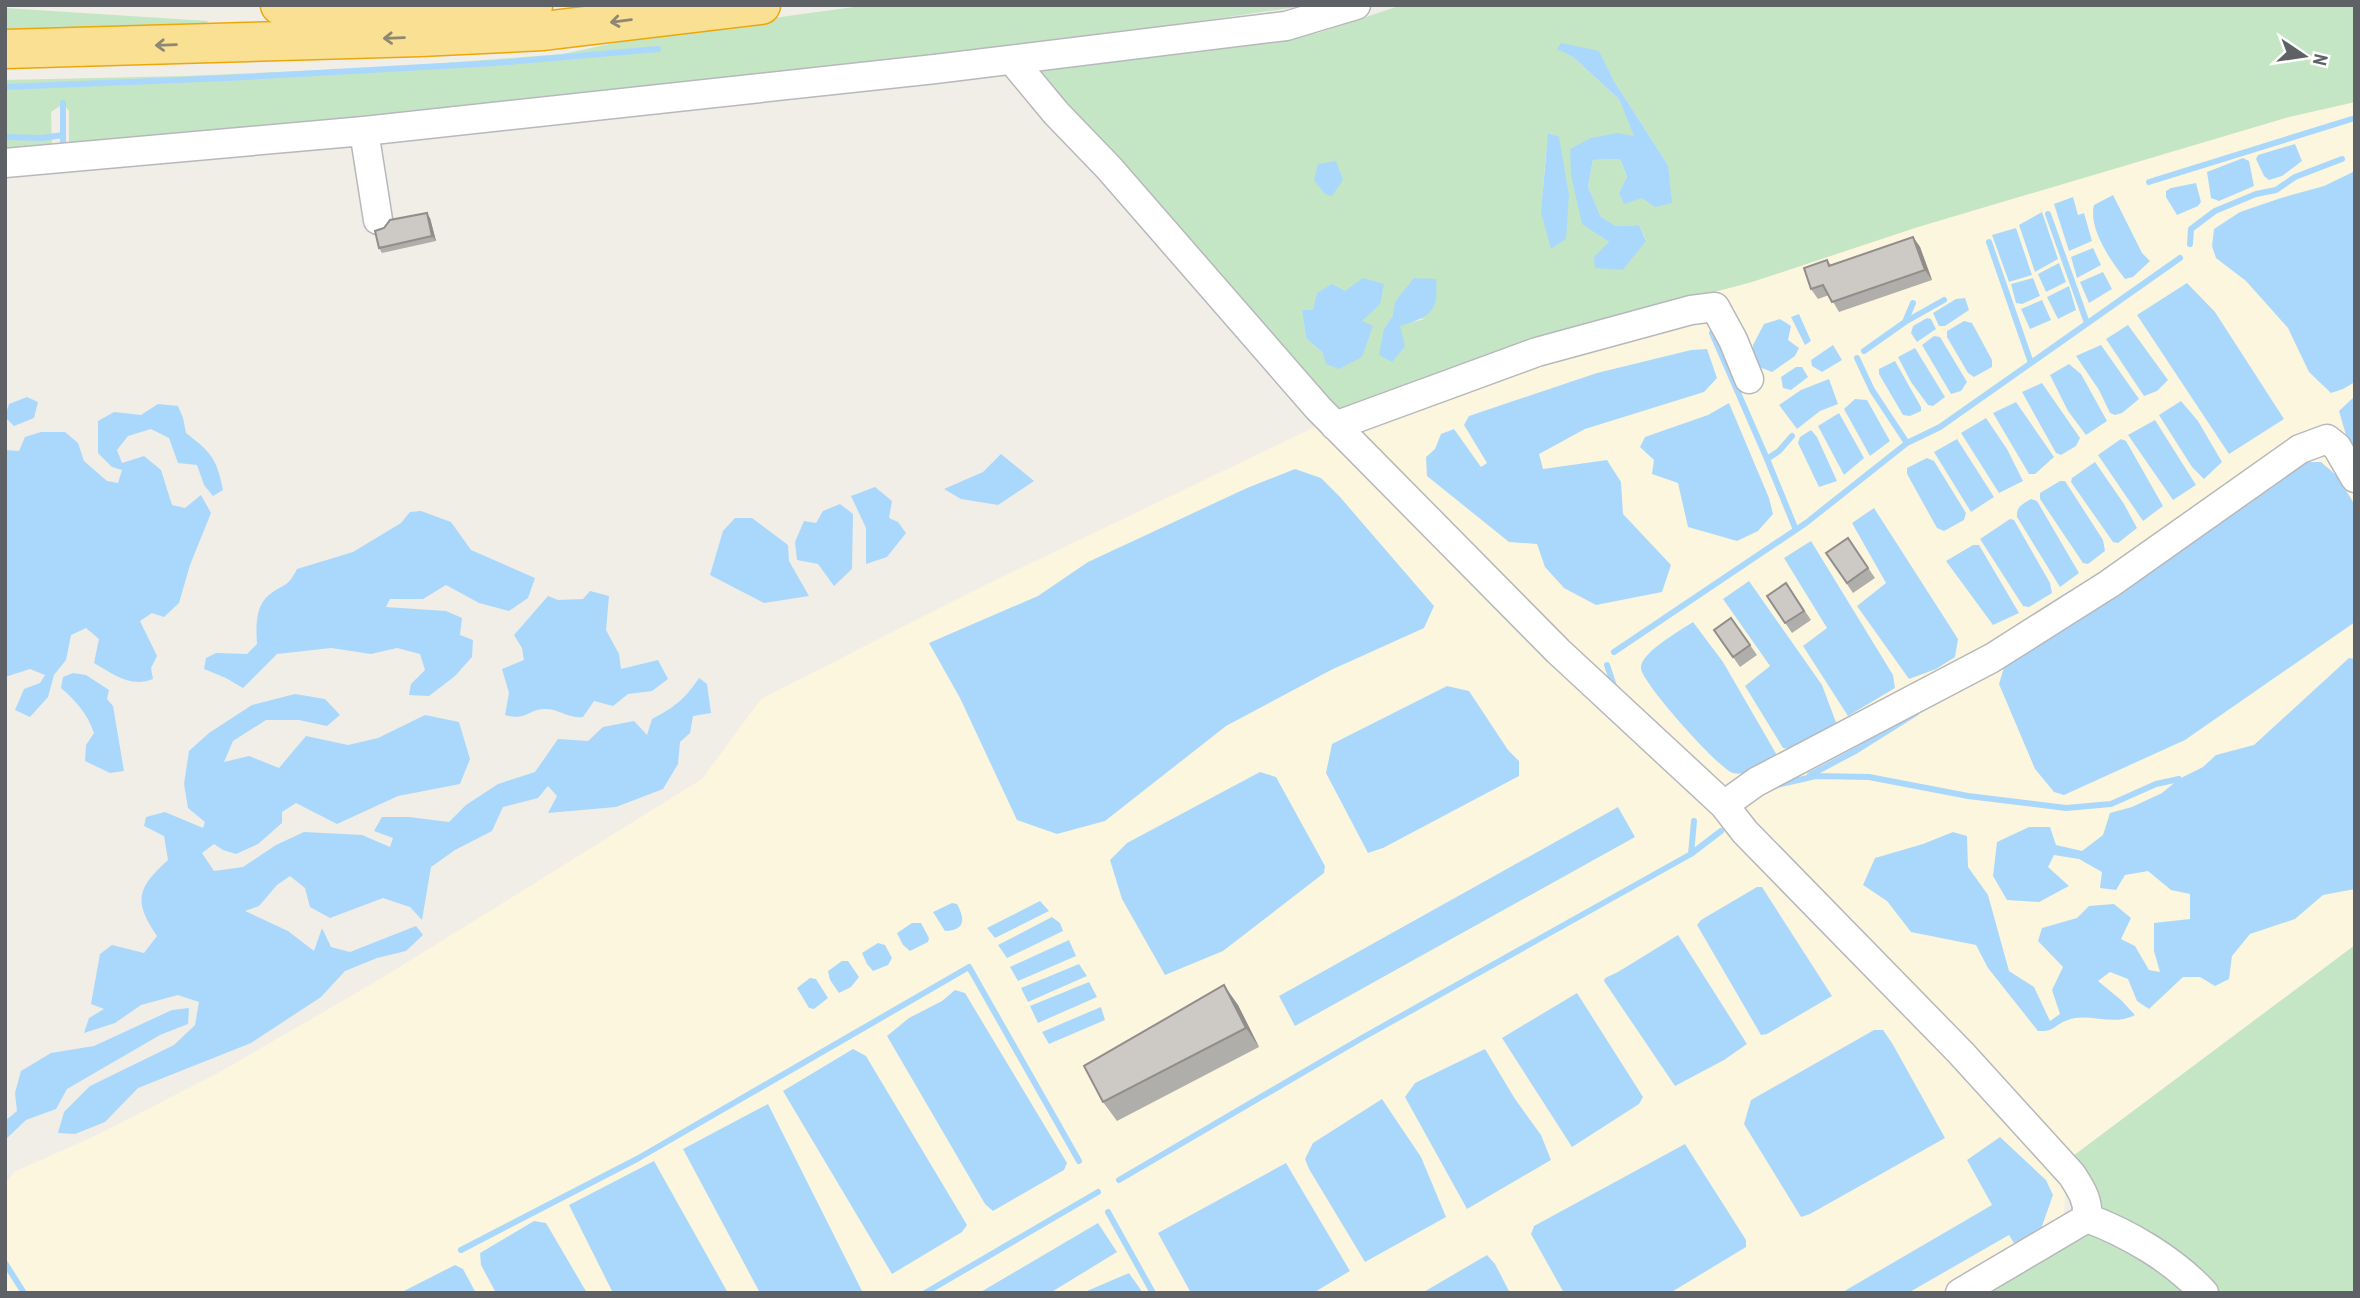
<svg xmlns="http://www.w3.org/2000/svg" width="2360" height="1298" font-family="'PT Sans Narrow',sans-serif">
<rect width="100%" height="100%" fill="#f0eee6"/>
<path fill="#fdf6de" d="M 2355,102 L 2355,945 L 2074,1155 L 2066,1180 L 2064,1212 L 2060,1223 L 2041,1238 L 1944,1293 L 5,1293 L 5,1185 L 14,1172 L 99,1134 L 218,1073 L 382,978 L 702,779 L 761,699 L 975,590 L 1323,423 L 1545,337 L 1752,282 L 1918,227 L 2289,117 Z"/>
<path fill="#c4e6c4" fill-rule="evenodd" d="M 869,5 L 1310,5 L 984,53 L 69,147 L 69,111 L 63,104 L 51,112 L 52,149 L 5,153 L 5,80 L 186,76 L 394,67 L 562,54 L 663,33 Z
M 1402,5 L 2355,5 L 2355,102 L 2289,117 L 1918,227 L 1752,282 L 1545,337 L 1339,418 L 1035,68 L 1102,56 L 1318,33 ZM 1558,49 L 1599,52 L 1614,81 L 1668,165 L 1619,193 L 1627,178 L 1620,159 L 1593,160 L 1588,187 L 1601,217 L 1616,226 L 1639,225 L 1646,240 L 1623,270 L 1609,242 L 1600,236 L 1570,150 C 1593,137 1608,131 1635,137 L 1619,99 L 1573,57 ZM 1549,133 L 1559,138 L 1560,146 L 1541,212 C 1544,186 1544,159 1549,133 ZM 1345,292 L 1361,321 L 1323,353 L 1306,338 L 1302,310 L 1313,310 ZM 1393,315 L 1425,319 L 1384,329 Z
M 5,8 L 208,21 L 199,37 L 5,40 Z
M 2355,945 L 2355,1293 C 2343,1293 2333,1289 2322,1293 L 2211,1293 L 2102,1217 L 2081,1166 L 2073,1156 Z
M 2090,1228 L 2195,1293 L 1976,1293 Z"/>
<path fill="#aad8fc" d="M 1561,43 L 1599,51 L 1614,81 L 1668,165 L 1672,203 L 1655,207 L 1642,198 L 1624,204 L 1619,193 L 1627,177 L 1620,159 L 1593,160 L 1588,187 L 1601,217 L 1616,226 L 1639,225 L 1646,241 L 1623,270 L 1595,268 L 1594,257 L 1609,242 L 1582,224 L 1571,175 L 1570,149 L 1591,138 L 1617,133 L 1634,136 L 1619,99 L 1573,57 L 1557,49 Z
M 1548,133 L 1559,137 L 1569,195 L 1566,239 L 1551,249 L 1541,212 Z
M 2295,144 L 2302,161 L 2282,176 L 2269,180 L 2264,176 L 2256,159 L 2258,155 Z
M 2243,158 L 2249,161 L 2254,186 L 2219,201 L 2211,198 L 2207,172 Z
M 1336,161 L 1343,180 L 1332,196 L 1325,194 L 1314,180 L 1318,164 Z
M 2355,171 L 2355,382 L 2343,389 L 2331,393 L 2309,372 L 2288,328 L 2246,281 L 2216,258 L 2212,246 L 2214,229 L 2240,212 L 2281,198 L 2324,186 Z
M 2196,183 L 2201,202 L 2198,206 L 2177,215 L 2166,197 L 2166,191 L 2171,188 Z
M 2113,195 L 2142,253 L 2150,261 L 2133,277 L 2125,279 C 2111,261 2088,229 2094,205 Z
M 2073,197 L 2078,215 L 2084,213 L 2092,241 L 2069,251 L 2054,204 Z
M 2042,212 L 2058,259 L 2035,272 L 2019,225 Z
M 2016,228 L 2032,275 L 2009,282 L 1992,235 Z
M 2093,248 L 2101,265 L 2077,278 L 2071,257 Z
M 2059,263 L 2066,282 L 2046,292 L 2038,274 Z
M 2103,272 L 2112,289 L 2089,303 L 2080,282 Z
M 1363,278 L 1384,284 L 1380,304 L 1362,321 L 1373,326 L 1362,357 L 1339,369 L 1326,364 L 1323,353 L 1306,338 L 1302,310 L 1313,310 L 1317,293 L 1332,284 L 1345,291 Z
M 1414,278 L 1436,279 C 1439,312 1430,317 1400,326 L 1405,346 L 1392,362 L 1379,355 L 1384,329 L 1393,315 L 1395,302 Z
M 2033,278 L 2040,296 L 2022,304 L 2016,303 L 2011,284 Z
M 2187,283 L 2215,312 L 2284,419 L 2229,454 L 2137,315 Z
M 2069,286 L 2076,310 L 2058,319 L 2047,297 Z
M 1965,298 L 1969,310 L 1945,326 L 1939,326 L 1933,313 L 1956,299 Z
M 2042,300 L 2051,320 L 2030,329 L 2021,309 Z
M 1799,314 L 1811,341 L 1805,345 L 1791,317 Z
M 1927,318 L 1931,319 L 1936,329 L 1917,342 L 1911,333 L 1913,326 Z
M 1780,319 L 1791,326 L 1788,340 L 1799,348 L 1795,356 L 1772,372 L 1754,365 L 1753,345 L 1764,324 Z
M 1964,321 L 1972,323 L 1992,360 L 1992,367 L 1974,377 L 1968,373 L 1947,337 L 1947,331 Z
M 2128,325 L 2168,380 L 2157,391 L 2144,396 L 2106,339 Z
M 1934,336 L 1940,337 L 1967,382 L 1961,391 L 1951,394 L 1922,345 Z
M 1833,345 L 1842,360 L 1822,372 L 1812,366 L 1811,360 Z
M 2101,345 L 2139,399 L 2122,413 L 2115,415 L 2110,413 L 2099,390 L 2076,356 Z
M 1915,348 L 1945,397 L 1933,406 L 1928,405 L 1911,382 L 1898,357 Z
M 1707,349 L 1717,378 L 1704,392 L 1585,429 L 1539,454 L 1543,469 L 1607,460 L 1621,482 L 1623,514 L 1671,565 L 1662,592 L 1596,605 L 1564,588 L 1545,567 L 1537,544 L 1509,542 L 1427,476 L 1426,457 L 1435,449 L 1441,434 L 1454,429 L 1481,467 L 1487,463 L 1464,425 L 1469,416 L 1597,373 L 1691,350 Z
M 1895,361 L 1921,407 L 1921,411 L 1910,416 L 1903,415 L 1879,374 L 1879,369 Z
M 2069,364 L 2081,374 L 2107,421 L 2086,435 L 2068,411 L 2050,375 Z
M 1796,367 L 1802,367 L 1808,377 L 1791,390 L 1783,388 L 1781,377 Z
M 1829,379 L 1838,404 L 1820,411 L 1797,429 L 1779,405 L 1801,390 Z
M 2042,383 L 2080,438 L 2076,446 L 2061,455 L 2056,453 L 2022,392 Z
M 2355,396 L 2355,455 L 2348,442 L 2339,411 Z
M 27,397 L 38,402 L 34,418 L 14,426 L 5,417 L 9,404 Z
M 1855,399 L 1867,400 L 1890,441 L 1870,456 L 1844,409 Z
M 2181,401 L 2198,421 L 2222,462 L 2204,479 L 2192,467 L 2159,415 Z
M 2016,402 L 2054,457 L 2035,474 L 2029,474 L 1993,413 Z
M 1729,403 L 1769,498 L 1773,514 L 1758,531 L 1737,541 L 1688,527 L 1678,483 L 1652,474 L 1654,460 L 1640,447 L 1645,437 L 1708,415 Z
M 158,404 L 178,406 L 183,418 L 186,433 C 211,452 217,459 223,490 L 213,496 L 204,485 L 197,465 L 178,463 L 169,438 L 151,429 L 128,436 L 117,450 L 122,463 L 144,456 L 161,470 L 172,505 L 185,508 L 201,495 L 211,513 L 190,565 L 179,603 L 164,617 L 152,613 L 140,621 L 157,656 L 151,668 L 153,679 C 131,688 113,674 94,663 L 99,639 L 86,628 L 71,635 L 66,660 L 54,675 L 48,697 L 30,717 L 15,710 L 24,689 L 40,683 L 45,675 L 30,669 L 5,677 L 5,450 L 19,451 L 25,437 L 41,432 L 65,432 L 78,443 L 84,461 L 107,481 L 118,483 L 122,470 L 112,467 L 98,453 L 98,421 L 114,412 L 141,415 Z
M 1839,413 L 1864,458 L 1844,475 L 1818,426 Z
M 1986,418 L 2007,449 L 2023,481 L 1999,493 L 1961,433 Z
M 2155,420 L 2196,485 L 2173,500 L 2128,435 Z
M 1811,430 L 1817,437 L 1837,481 L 1819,487 L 1798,443 L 1800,437 Z
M 1957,439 L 1994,497 L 1971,512 L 1934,452 Z
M 2121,439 L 2126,441 L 2163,506 L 2143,521 L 2098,455 Z
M 1001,454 L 1034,481 L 998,505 L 961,499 L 944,489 L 983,472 Z
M 1927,458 L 1934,461 L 1966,513 L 1964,520 L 1944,531 L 1937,528 L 1907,474 L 1907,468 Z
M 2095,462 L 2124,504 L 2137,528 L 2118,543 L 2113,542 L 2071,482 L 2072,478 Z
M 2298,462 L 2321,462 L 2337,476 L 2355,505 L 2355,622 L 2185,740 L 2064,795 L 2054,792 L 2035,769 L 1999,684 L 2005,664 Z
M 1295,469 L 1321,478 L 1340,497 L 1434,606 L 1424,628 L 1331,670 L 1226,726 L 1105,821 L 1057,834 L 1017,820 L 960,698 L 929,643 L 1038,596 L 1088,562 L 1247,488 Z
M 2060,481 L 2065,481 L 2103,540 L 2105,551 L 2088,564 L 2083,563 L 2040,499 L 2040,493 Z
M 875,487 L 892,501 L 889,518 L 898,522 L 906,533 L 887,557 L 866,564 L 866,528 L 851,496 Z
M 2031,499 L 2037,501 L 2079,573 L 2060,587 L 2017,517 C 2016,506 2023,504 2031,499 Z
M 840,504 L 853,514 L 852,569 L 834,586 L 818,564 L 797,560 L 795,542 L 804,521 L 816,523 L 823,511 Z
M 1874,508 L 1958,639 L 1955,657 L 1936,669 L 1909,679 L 1857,606 L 1886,583 L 1852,523 Z
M 421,511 L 451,522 L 471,550 L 535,578 L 528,598 L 509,611 L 479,603 L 446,585 L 423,599 L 390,599 L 386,607 L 446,611 L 462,618 L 460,635 L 473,640 L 472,657 L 455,676 L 429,696 L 409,695 L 411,684 L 425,670 L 420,654 L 397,648 L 371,654 L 331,648 L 277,654 L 243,688 L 226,678 L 204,669 L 206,658 L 216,653 L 247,654 L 257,644 C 256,628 255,606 269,595 C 284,583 287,589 297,569 L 353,552 L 401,523 L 410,512 Z
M 735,518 L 752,518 L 788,545 L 789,561 L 809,596 L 764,603 L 710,575 L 723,531 Z
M 2010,519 L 2014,520 L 2050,583 L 2052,593 L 2029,607 L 2023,606 L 1980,539 Z
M 1811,541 L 1893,675 L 1895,688 L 1848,716 L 1803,646 L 1827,628 L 1784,558 Z
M 1973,545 L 1979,545 L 2019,613 L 1993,625 L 1946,561 Z
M 1749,581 L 1822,685 L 1837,725 L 1795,750 L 1783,748 L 1745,686 L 1770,666 L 1723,599 Z
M 590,591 L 609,596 L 606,630 L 619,654 L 621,669 L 658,660 L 668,679 L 652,691 L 628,694 L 613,706 L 594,701 L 583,717 C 569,719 558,708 544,709 C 527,710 526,721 505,715 L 509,693 L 502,669 L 524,660 L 522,648 L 514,635 L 548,596 L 558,600 L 583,599 Z
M 1693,622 L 1723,662 L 1778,757 C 1764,764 1748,777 1733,773 C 1720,770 1641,682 1641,668 C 1640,653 1681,630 1693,622 Z
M 2349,658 L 2355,659 L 2355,889 L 2323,895 L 2295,919 L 2250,934 L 2232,956 L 2229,979 L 2215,986 L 2200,977 L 2183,977 L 2149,1009 L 2137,1001 L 2128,979 L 2110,972 L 2098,981 L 2121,1000 L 2135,1015 C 2113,1027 2089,1012 2068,1020 C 2053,1025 2056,1032 2038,1031 L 1988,968 L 1976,945 L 1911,932 L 1887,901 L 1863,885 L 1875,858 L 1923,844 L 1953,832 L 1967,836 L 1968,867 L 1988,895 L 2009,971 L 2034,987 L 2050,1021 L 2060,1014 L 2052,990 L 2063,967 L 2038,941 L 2042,928 L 2077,918 L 2089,906 L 2114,904 L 2131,918 L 2121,939 L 2135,946 L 2149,970 L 2160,972 L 2154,951 L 2154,923 L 2190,919 L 2190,894 L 2171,890 L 2148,871 L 2125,875 L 2116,890 L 2100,888 L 2102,872 L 2079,859 L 2054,855 L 2048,867 L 2069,886 L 2039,902 L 2007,900 L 1993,876 L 1997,842 L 2029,827 L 2050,827 L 2056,845 L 2082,851 L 2103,835 L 2110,813 L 2132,807 L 2162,793 L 2179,779 L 2203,767 L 2216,755 L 2254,745 Z
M 73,673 L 86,675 L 109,690 L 107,699 L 113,706 L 124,771 L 110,773 L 85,761 L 86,745 L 94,733 C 87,713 76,701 61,688 L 63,677 Z
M 699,678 L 707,684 L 711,713 L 693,716 L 690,733 L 680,742 L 678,764 L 663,789 L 616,807 L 548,813 L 557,796 L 548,786 L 538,798 L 503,807 L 492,831 L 455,850 L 431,867 L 422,920 L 410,907 L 383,898 L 330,918 L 310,907 L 305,888 L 290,876 L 277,885 L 259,906 L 245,911 L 288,931 L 314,951 L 322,928 L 331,947 L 350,952 L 416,926 L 423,935 L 406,951 L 377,958 L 345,971 L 321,997 L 251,1043 L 138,1088 L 105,1122 L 75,1134 L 58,1133 L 64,1112 L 90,1086 L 174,1045 L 195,1025 L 199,1002 L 178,995 L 141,1005 L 115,1023 L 84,1033 L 89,1018 L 104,1009 L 91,1004 L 100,954 L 112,945 L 144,953 L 157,936 C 133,901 137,888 168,860 L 164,836 L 144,826 L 146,817 L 165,812 L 203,828 L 205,822 L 188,808 L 184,784 L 189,751 L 209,733 L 252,705 L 295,694 L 325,699 L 340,715 L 327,726 L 299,720 L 266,720 L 233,741 L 224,762 L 249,756 L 279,768 L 306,736 L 348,745 L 378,738 L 425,715 L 459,722 L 470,759 L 460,784 L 398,796 L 337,824 L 296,803 L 282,812 L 282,823 L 258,844 L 236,854 L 223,850 L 214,844 L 202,853 L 214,871 L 243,867 L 276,845 L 304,832 L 362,835 L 390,847 L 393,838 L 374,831 L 382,817 L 409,817 L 449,822 L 466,805 L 498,784 L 535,772 L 558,739 L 588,741 L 603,727 L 634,721 L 647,735 L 652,719 C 675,707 685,699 699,678 Z
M 1447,686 L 1469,691 L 1508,750 L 1519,761 L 1519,776 L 1383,848 L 1368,853 L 1326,773 L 1332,744 Z
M 1260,772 L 1276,777 L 1325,866 L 1324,873 L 1223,951 L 1165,975 L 1122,899 L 1110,860 L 1127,843 Z
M 1618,807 L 1635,837 L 1295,1026 L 1279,996 Z
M 1757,887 L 1762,887 L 1832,996 L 1767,1034 L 1761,1035 L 1697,925 L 1701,920 Z
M 1040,901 L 1049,911 L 995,938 L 987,928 Z
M 952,903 L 957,904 C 965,919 966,930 945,931 L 933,912 Z
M 1052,917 L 1060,923 L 1063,931 L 1007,958 L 998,945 Z
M 912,923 L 921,923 L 929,938 L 928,942 L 910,951 L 903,945 L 897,933 Z
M 1678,935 L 1747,1044 L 1724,1060 L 1675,1086 L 1604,981 L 1605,978 L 1618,972 Z
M 1069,940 L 1076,956 L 1018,981 L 1010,967 Z
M 878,943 L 885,945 L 892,958 L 888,965 L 873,971 L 867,964 L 862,953 Z
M 842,961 L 848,961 L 859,977 L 851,987 L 839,993 L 830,980 L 828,971 Z
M 1079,964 L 1087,976 L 1028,1002 L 1021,988 Z
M 810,978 L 816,979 L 828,998 L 814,1009 L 809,1008 L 797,988 Z
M 1089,982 L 1097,997 L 1038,1023 L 1030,1006 Z
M 955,990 L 965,993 L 1067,1163 L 1064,1170 L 993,1211 L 985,1204 L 887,1036 L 909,1018 L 942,1001 Z
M 1577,993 L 1643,1097 L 1639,1104 L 1572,1147 L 1502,1038 Z
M 1101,1007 L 1105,1020 L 1049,1044 L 1042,1032 Z
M 189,1008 L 188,1024 L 160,1035 L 67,1089 L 56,1109 L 26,1120 L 5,1140 L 5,1121 L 17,1111 L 15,1093 L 21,1071 L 51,1053 L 94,1046 L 172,1010 Z
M 1874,1030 L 1883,1030 L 1892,1043 L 1945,1138 L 1810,1214 L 1801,1217 L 1744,1124 L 1751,1100 Z
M 853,1049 L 866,1056 L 967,1225 L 962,1232 L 892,1274 L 783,1091 Z
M 1485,1049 L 1515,1099 L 1541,1135 L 1551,1160 L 1467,1209 L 1405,1097 L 1415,1083 Z
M 1382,1099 L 1421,1157 L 1446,1217 L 1365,1262 L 1309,1169 L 1305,1159 L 1313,1143 Z
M 768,1104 L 862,1291 L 858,1293 L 760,1293 L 683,1149 Z
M 2000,1137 L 2046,1180 L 2053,1195 L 2041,1229 L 2014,1243 L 2009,1235 L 1908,1293 L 1841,1293 L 1992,1205 L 1967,1160 Z
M 1685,1144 L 1746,1240 L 1746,1247 L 1670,1293 L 1564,1293 L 1531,1234 L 1534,1226 Z
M 654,1161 L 728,1293 L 613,1293 L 569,1205 Z
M 1286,1163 L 1350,1271 L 1313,1293 L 1191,1293 L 1158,1233 Z
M 534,1221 L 546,1223 L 587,1293 L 496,1293 L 481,1265 L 480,1253 Z
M 1098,1223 L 1117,1252 L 1050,1293 L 979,1293 Z
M 1487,1255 L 1495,1264 L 1510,1293 L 1422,1293 Z
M 455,1265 L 463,1269 L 476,1293 L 400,1293 Z
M 1129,1273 L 1143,1293 L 1085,1293 L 1087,1291 Z"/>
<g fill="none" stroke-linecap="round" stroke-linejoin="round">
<path stroke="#aad8fc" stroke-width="6" d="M 5,87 L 228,78 L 496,63 L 658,49
M 63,103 L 63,147
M 5,137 L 42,138 L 63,135
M 2149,182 L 2355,118
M 2048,214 L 2087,323
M 1989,242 L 2031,363
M 2190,244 L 2191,229 L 2215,211 L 2256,194 L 2276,190 L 2295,177 L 2342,159
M 1905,322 L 1913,303
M 1712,333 L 1767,459
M 1864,351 L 1905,322 L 1944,300
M 1857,358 L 1872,390 L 1907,443
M 1792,436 L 1779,451 L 1767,459 L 1796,530
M 1614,652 L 1806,523 L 1907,443 L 1940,427 L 2180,258
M 1607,665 L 1614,686
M 1810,775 L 1857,750 L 1916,713
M 1777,785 L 1816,776 L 1869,777 L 1968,796 L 2066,808 L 2111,804 L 2156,784 L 2179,779
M 1691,854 L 1694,821
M 1119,1180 L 1362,1038 L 1691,854 L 1721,831
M 1108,1212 L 1153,1293
M 461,1250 L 637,1159 L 969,967 L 1079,1161
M 5,1263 L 24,1293
M 925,1293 L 1098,1192"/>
<defs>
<path id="minor" d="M 1012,60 L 1056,113 L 1109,168 L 1318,408 L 1558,651 L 1724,805
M 364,131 L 378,220
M 5,163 L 364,131 L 935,69 L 1286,26 L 1356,5
M 1335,426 L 1537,352 L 1691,310 L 1715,307 L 1733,340 L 1749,379
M 2087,1218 C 2128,1233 2174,1260 2204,1293
M 1960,1293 L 2087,1218 C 2089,1201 2081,1189 2072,1175 L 1961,1053 L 1745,832 L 1724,805 L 1756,782 L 1992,658 L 2109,584 L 2300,449 L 2327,439 L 2337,447 L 2355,478"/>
<path id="highway" d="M 280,5 L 461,8 L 533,6
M 5,49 L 420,37 L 543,31 L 761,5"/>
</defs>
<use href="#minor" stroke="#b7b8bc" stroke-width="31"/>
<use href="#highway" stroke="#eea707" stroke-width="41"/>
<use href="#minor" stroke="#fff" stroke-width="28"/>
<use href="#highway" stroke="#fae093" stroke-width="38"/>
</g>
<path fill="#b0aeaa" d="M 430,218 L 436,241 L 382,253 L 379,248 Z
M 1913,237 L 1920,247 L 1932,280 L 1839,312 L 1829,295 L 1818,299 L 1811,289 L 1827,260 L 1831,265 Z
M 1848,538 L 1875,578 L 1853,593 L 1826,553 Z
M 1786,583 L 1811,620 L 1792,633 L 1767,596 Z
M 1731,618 L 1757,655 L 1740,667 L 1714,630 Z
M 1238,1005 L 1259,1047 L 1117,1121 L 1103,1102 Z"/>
<path fill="#908d8b" d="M 427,213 L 430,218 L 436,241 L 432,236 Z
M 1913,237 L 1920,247 L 1932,280 L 1925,270 Z
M 1224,985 L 1238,1005 L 1259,1047 L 1246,1028 Z"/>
<path fill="#cdcac6" stroke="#908d8b" stroke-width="2" d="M 427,213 L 432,236 L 379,248 L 375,231 L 384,228 L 390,220 Z
M 1913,237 L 1925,270 L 1832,302 L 1823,285 L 1811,289 L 1804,268 L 1827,260 L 1829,266 Z
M 1848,538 L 1868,568 L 1847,583 L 1826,553 Z
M 1786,583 L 1804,611 L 1785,623 L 1767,596 Z
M 1731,618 L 1750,645 L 1733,657 L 1714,630 Z
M 1224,985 L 1246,1028 L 1103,1102 L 1084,1066 Z"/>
<defs><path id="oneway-shaft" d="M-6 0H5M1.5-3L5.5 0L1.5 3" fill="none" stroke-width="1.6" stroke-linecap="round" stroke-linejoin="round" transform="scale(1.75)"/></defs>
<g stroke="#8d8774">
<use href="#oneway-shaft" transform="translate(621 21) rotate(173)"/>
<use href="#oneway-shaft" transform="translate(394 38) rotate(178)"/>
<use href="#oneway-shaft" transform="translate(166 45) rotate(178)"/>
</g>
<rect width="2360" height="1298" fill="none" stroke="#5e6166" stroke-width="14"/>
<g transform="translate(2304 56) rotate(103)" stroke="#ffffff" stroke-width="5" paint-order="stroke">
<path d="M0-5L12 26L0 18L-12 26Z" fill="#5e6166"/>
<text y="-10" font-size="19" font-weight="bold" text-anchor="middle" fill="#5e6166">N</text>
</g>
</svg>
